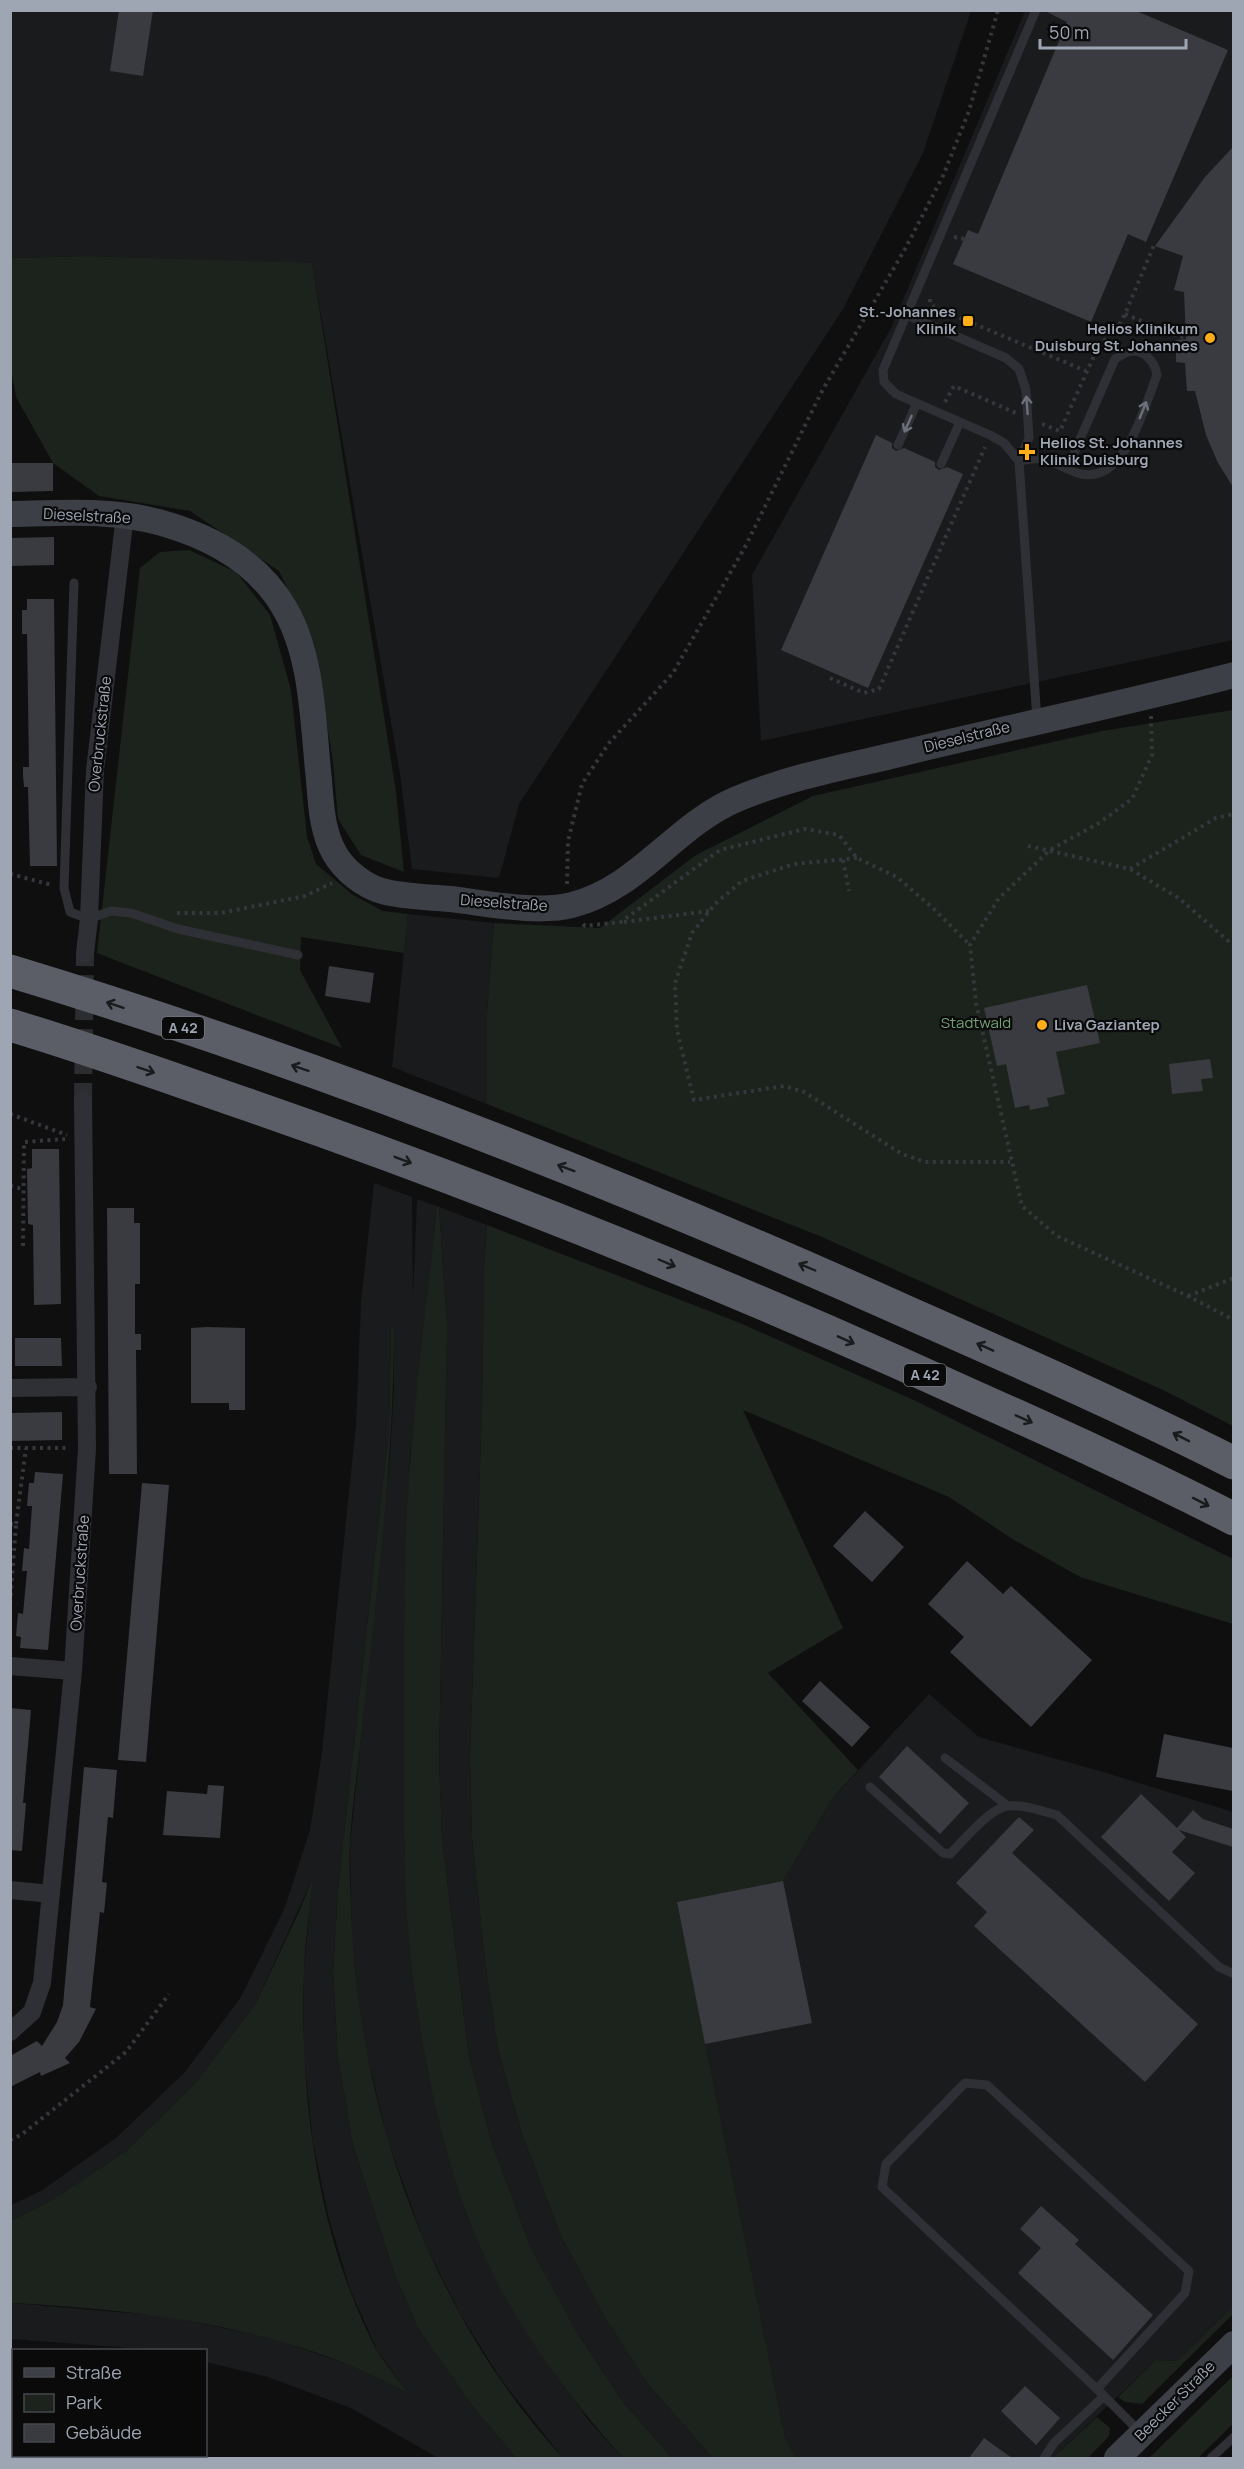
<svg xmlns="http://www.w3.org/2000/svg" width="1244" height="2469" font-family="Manrope,sans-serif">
<rect width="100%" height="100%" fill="#0f0f10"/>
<path fill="#1a1b1d" d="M 10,11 L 971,11 L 923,153 L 843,309 L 519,804 L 499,878 L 412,869 L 400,774 L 312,264 L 88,256 L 11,258 Z
M 1025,11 L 1233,11 L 1233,640 L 761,741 L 752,575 L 891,328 Z
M 408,914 L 494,923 L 487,1013 L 487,1104 L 392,1067 Z
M 374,1183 L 412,1197 L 413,1295 L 417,1199 L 437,1206 L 410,1458 L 404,1618 L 404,1848 L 420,2024 L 440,2123 L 470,2222 L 500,2286 L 543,2356 L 589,2421 L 623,2458 L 563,2458 L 502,2381 L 460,2314 L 424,2241 L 388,2141 L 361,2029 L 352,1941 L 350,1845 L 390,1456 L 394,1387 L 394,1327 L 391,1327 L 389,1429 L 338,1889 L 333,1972 L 338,2057 L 353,2145 L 395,2275 L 419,2330 L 474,2408 L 516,2458 L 438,2458 L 351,2408 L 268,2377 L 206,2362 L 206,2350 L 159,2350 L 11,2339 L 11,2303 L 165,2316 L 272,2338 L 369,2372 L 407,2392 L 377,2350 L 350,2289 L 329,2219 L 313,2143 L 304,2056 L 304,1971 L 312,1880 L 255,2005 L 195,2083 L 126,2151 L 49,2202 L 11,2221 L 11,2205 L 41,2191 L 116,2138 L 185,2072 L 241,1997 L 285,1907 L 310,1830 L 322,1752 L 356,1425 L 361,1302 Z
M 439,1207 L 487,1225 L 484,1270 L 482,1410 L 470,1758 L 472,1837 L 485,1961 L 498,2049 L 522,2134 L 561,2236 L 603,2314 L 647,2383 L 713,2458 L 672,2458 L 623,2402 L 576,2331 L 531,2248 L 491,2141 L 469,2056 L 442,1839 L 439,1761 L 447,1328 Z
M 929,1694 L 979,1737 L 1110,1774 L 1233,1812 L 1233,2306 L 1177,2361 L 1156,2360 L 1053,2458 L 796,2458 L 785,2438 L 677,1902 L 783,1881 L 832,1799 Z"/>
<path fill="#1b231c" d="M 88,256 L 312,263 L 396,792 L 404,872 L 361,855 L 338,819 L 333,762 L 314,644 L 279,571 L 190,511 L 99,496 L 53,463 L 16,397 L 10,364 L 10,258 Z
M 189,550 L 236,572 L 270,615 L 291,690 L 307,837 L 316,864 L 353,895 L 383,911 L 408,914 L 404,953 L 301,937 L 300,970 L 342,1048 L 97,953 L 140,568 L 160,552 Z
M 1233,710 L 1233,1426 L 1163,1390 L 822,1237 L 487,1104 L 487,1013 L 494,923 L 600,928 L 696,855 L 813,796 L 1102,731 Z
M 437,1206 L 439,1207 L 447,1328 L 439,1761 L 442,1839 L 469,2056 L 491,2141 L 531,2248 L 576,2331 L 623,2402 L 672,2458 L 623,2458 C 561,2389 503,2309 470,2222 C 437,2136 418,2032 409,1940 C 403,1877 404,1813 404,1750 C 404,1664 403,1579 408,1494 C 414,1398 427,1302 437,1206 Z
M 487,1225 L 740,1323 L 916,1401 L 1233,1559 L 1233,1624 L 1080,1577 L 1014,1540 L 949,1497 L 743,1410 L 843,1628 L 768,1673 L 858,1770 L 832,1799 L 783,1881 L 677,1902 L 785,2438 L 796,2458 L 713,2458 L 647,2383 L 603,2314 L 561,2236 L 522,2134 L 498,2049 L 485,1961 L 472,1837 L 470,1758 L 482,1410 L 484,1270 Z
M 391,1327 L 394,1327 C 394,1462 376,1596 362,1730 C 358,1768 352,1805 350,1843 C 349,1862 350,1883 351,1902 C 355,2099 428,2313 563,2458 L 516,2458 L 474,2408 L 419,2330 L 395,2275 L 353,2145 L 338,2057 L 333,1972 L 338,1889 L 389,1429 Z
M 313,1877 C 310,1909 305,1941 304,1973 C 300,2099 317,2235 376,2349 C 385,2364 398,2379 408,2393 C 287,2327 147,2310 11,2303 L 11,2221 L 49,2202 L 126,2151 L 195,2083 L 255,2005 L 299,1912 Z
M 1233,2306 L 1233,2314 L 1142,2404 L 1125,2402 L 1118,2397 L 1156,2360 L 1177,2361 Z
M 1233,2376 L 1233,2424 L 1198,2458 L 1149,2458 Z
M 1097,2417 L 1110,2428 L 1109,2436 L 1088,2458 L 1053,2458 Z"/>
<path fill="#393b40" d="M 119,10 L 153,10 L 143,76 L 110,71 Z
M 1043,10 L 1134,10 L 1228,50 L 1146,242 L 1128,234 L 1091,322 L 953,264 L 968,230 L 978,234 L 1067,22 Z
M 1233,147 L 1233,487 L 1218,463 L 1206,435 L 1195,391 L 1187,391 L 1185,363 L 1176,362 L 1176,340 L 1186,339 L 1184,292 L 1174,290 L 1183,256 L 1155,246 L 1205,177 Z
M 876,435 L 892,443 L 892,448 L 896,451 L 904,448 L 935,462 L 935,467 L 939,470 L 947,467 L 963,474 L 868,688 L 781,650 Z
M 10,463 L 53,463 L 53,491 L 10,492 Z
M 54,537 L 54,565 L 10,566 L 10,538 Z
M 27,599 L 54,599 L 57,866 L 30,866 L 28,787 L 24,787 L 23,775 L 23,767 L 29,767 L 27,634 L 22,634 L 22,610 L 27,610 Z
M 329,966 L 374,973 L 370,1003 L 325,996 Z
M 1087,985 L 1100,1043 L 1056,1052 L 1065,1094 L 1047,1098 L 1049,1106 L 1030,1110 L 1029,1105 L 1015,1108 L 1006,1064 L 997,1066 L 984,1008 Z
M 1210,1059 L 1213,1078 L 1201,1079 L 1203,1091 L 1172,1094 L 1169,1064 Z
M 32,1149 L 59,1149 L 61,1304 L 34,1305 L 33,1225 L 28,1224 L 27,1169 L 32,1168 Z
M 107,1208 L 134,1208 L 134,1223 L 140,1223 L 140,1284 L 135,1284 L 135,1334 L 141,1334 L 141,1350 L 136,1350 L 137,1474 L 109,1474 Z
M 207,1327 L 245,1328 L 245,1410 L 229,1410 L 229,1403 L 191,1403 L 191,1328 Z
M 15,1338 L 61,1338 L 62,1366 L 15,1366 Z
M 62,1412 L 62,1440 L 10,1441 L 10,1413 Z
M 35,1472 L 63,1474 L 48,1650 L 20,1648 L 21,1637 L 16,1636 L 18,1613 L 23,1614 L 25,1593 L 27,1571 L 22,1571 L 24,1548 L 29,1549 L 32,1506 L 27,1506 L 29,1483 L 34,1483 Z
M 142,1483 L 169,1485 L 146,1762 L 118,1760 Z
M 865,1511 L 904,1547 L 872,1582 L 833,1546 Z
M 967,1561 L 1003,1594 L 1011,1586 L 1092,1660 L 1031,1727 L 950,1652 L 964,1637 L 928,1604 Z
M 820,1681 L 870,1727 L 852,1747 L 802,1701 Z
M 10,1708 L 31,1710 L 23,1803 L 26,1803 L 22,1851 L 10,1850 Z
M 1164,1734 L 1233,1748 L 1233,1791 L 1156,1777 Z
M 907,1746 L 969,1803 L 940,1834 L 879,1777 Z
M 84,1767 L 117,1770 L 113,1818 L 108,1817 L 102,1882 L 107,1883 L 104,1913 L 100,1912 L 90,2007 L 96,2009 L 79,2042 L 65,2058 L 70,2063 L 41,2076 L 40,2072 L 10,2087 L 10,2056 L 37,2041 L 42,2046 L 57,2022 L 63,2005 Z
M 208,1785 L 224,1786 L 220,1838 L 163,1835 L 167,1791 L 207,1794 Z
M 1141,1794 L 1177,1828 L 1193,1810 L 1203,1819 L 1233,1829 L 1233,1847 L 1179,1830 L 1186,1837 L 1172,1852 L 1195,1873 L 1169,1901 L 1101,1837 Z
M 1019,1817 L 1034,1830 L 1012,1853 L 1198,2024 L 1145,2082 L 974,1926 L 987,1912 L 956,1883 Z
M 783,1881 L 812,2023 L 705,2044 L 677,1902 Z
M 1041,2206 L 1079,2240 L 1075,2244 L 1153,2315 L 1113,2360 L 1018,2273 L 1041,2248 L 1020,2229 Z
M 1025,2386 L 1060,2418 L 1036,2445 L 1001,2411 Z
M 984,2438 L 1012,2458 L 969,2458 Z"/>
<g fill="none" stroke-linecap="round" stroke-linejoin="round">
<path stroke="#2c2d31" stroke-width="18" stroke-dasharray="18 9" stroke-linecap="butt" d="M 83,1101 L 85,953"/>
<path stroke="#35373d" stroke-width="4" stroke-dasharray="3 4.5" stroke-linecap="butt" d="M 955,239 L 956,237 L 964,239
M 930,299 L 930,303 L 934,307 L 1086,371
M 1125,314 L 1180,337 L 1186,336
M 945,402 L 954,386 L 1016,413
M 1042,424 L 1060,431 L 1098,347 L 1119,325 L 1125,314 L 1154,245
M 830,678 L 864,693 L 879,689 L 985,447
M 1151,716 L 1152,755 L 1132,799 L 1099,823 L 1050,850 L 999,898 L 970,945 L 976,1003 L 1022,1206 L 1057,1236 L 1188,1296 L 1234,1320
M 1028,846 L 1130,869 L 1180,899 L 1234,946
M 857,858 L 794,864 L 742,881 L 715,904 L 692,933 L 675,983 L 677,1030 L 694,1100 L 784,1086 L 804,1092 L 902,1154 L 925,1162 L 1010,1162
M 843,860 L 849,891
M 1130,869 L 1216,818 L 1234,814
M 10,874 L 52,885
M 567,884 L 568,841 L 582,784 L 609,743 L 673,673 L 745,547 L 822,391 L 905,249 L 943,176 L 969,111 L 998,10
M 177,913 L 221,913 L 305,896 L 332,883
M 624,922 L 709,911
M 583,924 L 585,926 L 621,922 L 720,850 L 805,829 L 839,835 L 857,858 L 897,877 L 935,910 L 970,945
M 10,1114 L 67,1135
M 10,1186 L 23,1189
M 23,1246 L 24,1142 L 65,1139
M 1188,1296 L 1234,1278
M 10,1448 L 69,1448
M 10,1524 L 16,1524 L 10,1604
M 16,1524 L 26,1448
M 10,2140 L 21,2135 L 126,2052 L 169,1994"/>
<path stroke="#2f3036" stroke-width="9" d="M 907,315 L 1006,358 L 1019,369 L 1026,390 L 1029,438 L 1019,461 L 1037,720
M 898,445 L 917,403
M 1019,461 L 1004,443 L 990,435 L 896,394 L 884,382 L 883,370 L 1036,10
M 1019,461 C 1026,460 1035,458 1042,459 C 1055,461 1068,471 1081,474 C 1126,483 1144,407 1157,375 C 1155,362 1144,348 1128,352 C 1124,353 1119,357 1115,359 L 1067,469
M 941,464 L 960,422
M 74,583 L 64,888 L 70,912 L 89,919 L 111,911 L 131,913 L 178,929 L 298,955
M 945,1758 L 1008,1806
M 870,1787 L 943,1853 L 950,1854 C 964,1840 988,1810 1007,1806 C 1023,1804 1041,1811 1057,1815 L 1219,1967 L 1234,1974
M 1097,2389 L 1185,2293 L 1189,2271 L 987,2085 L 965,2083 L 886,2164 L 882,2187 L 1097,2389 L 1141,2433
M 1044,2458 L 1054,2443 L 1104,2396
M 1211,2458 L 1234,2437"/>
<path stroke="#2f3036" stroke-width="18" d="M 85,953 L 89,919 L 95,770 L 125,515
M 10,1388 L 88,1387
M 10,1666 L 73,1671
M 10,1890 L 51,1894
M 10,2032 L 32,2012 L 42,1983 L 73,1671 L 87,1448 L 83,1101"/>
<path stroke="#3d3f46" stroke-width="26" d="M 10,514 C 61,513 113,509 162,523 C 211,537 259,563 285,609 C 313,657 313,725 319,780 C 321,805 322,832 335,854 C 344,870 364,886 382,891 C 404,897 428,897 450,899 C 486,903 537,914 572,905 C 639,888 675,825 737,799 C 789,777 845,767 899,754 C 1010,727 1123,704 1234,675
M 1117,2458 L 1234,2344"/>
<path stroke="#5b5e67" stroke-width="33" d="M 10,971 C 317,1064 617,1182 909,1313 C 1018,1361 1127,1409 1234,1463
M 10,1025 C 87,1048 162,1075 237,1101 C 461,1178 681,1266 897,1362 C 1010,1413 1123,1462 1234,1519"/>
</g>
<defs><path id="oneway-shaft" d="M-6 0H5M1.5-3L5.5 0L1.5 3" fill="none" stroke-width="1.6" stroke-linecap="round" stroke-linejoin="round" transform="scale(1.5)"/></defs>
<g stroke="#6c707b">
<use href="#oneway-shaft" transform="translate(1027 405) rotate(-94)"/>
<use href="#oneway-shaft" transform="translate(1143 410) rotate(-68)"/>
<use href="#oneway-shaft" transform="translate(908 424) rotate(114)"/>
</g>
<g stroke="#1a1b1d">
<use href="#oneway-shaft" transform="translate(115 1005) rotate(-161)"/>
<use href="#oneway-shaft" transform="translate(300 1068) rotate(-161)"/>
<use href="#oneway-shaft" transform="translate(146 1070) rotate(19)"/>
<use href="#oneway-shaft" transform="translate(403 1160) rotate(21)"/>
<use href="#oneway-shaft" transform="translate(566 1168) rotate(-159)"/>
<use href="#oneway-shaft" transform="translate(667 1263) rotate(23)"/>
<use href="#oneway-shaft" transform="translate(807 1267) rotate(-157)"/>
<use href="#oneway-shaft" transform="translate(846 1340) rotate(24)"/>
<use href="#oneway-shaft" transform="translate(985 1347) rotate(-156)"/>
<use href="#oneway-shaft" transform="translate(1024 1419) rotate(24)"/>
<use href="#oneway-shaft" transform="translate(1181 1437) rotate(-153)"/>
<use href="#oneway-shaft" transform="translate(1201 1502) rotate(27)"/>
</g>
<g fill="#ffae18" stroke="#0a0a0b" stroke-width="2">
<rect x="962" y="315" width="12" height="12" rx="3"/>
<circle cx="1210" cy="338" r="6"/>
<path d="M1024 443h6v6h6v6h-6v6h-6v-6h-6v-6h6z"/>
<circle cx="1042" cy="1025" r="6"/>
</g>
<g text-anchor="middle" stroke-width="4.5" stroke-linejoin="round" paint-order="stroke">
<g fill="#0a0a0b" stroke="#727681" stroke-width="1.5">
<rect x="162" y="1017" width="42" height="22" rx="4.5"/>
<rect x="904" y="1364" width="42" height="22" rx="4.5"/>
</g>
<g font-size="14" font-weight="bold" fill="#9ea5b3">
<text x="183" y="1033">A 42</text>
<text x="925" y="1380">A 42</text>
</g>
<g font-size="15" font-weight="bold" fill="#9ea5b3" stroke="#0a0a0b" text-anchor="end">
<text x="956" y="317">St.-Johannes<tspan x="956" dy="17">Klinik</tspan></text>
<text x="1198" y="334">Helios Klinikum<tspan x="1198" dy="17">Duisburg St. Johannes</tspan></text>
<text x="1040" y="448" text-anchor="start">Helios St. Johannes<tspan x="1040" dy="17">Klinik Duisburg</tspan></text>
<text x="1054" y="1030" text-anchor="start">Liva Gaziantep</text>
</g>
<g font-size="15" fill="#9ea5b3" stroke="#0a0a0b">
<text transform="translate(87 516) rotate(3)" y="5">Dieselstraße</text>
<text transform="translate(100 734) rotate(-84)" y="5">Overbruckstraße</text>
<text transform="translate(967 737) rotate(-14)" y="5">Dieselstraße</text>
<text transform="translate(504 903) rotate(4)" y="5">Dieselstraße</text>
<text transform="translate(80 1573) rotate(-86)" y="5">Overbruckstraße</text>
<text transform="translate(1175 2401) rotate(-45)" y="5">Beecker Straße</text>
</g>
<g font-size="15" fill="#72a174" stroke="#0a0a0b">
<text x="976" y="1028">Stadtwald</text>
</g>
</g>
<rect width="1244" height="2469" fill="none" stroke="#9ea5b3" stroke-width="24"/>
<rect x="12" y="2349" width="195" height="108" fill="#0a0a0b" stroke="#45484e" stroke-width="1.5"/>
<rect x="24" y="2368" width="30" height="9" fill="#3d3f46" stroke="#45484e" stroke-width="1.5"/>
<text x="66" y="2379" font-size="18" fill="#9ea5b3">Straße</text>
<rect x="24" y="2394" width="30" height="18" fill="#1b231c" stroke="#45484e" stroke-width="1.5"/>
<text x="66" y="2409" font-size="18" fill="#9ea5b3">Park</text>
<rect x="24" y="2424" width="30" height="18" fill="#393b40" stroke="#45484e" stroke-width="1.5"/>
<text x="66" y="2439" font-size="18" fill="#9ea5b3">Gebäude</text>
<path d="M1040 39v9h146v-9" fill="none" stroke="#9ea5b3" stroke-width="3"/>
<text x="1049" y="39" font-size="18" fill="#9ea5b3" stroke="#0a0a0b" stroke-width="4.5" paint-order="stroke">50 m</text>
</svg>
